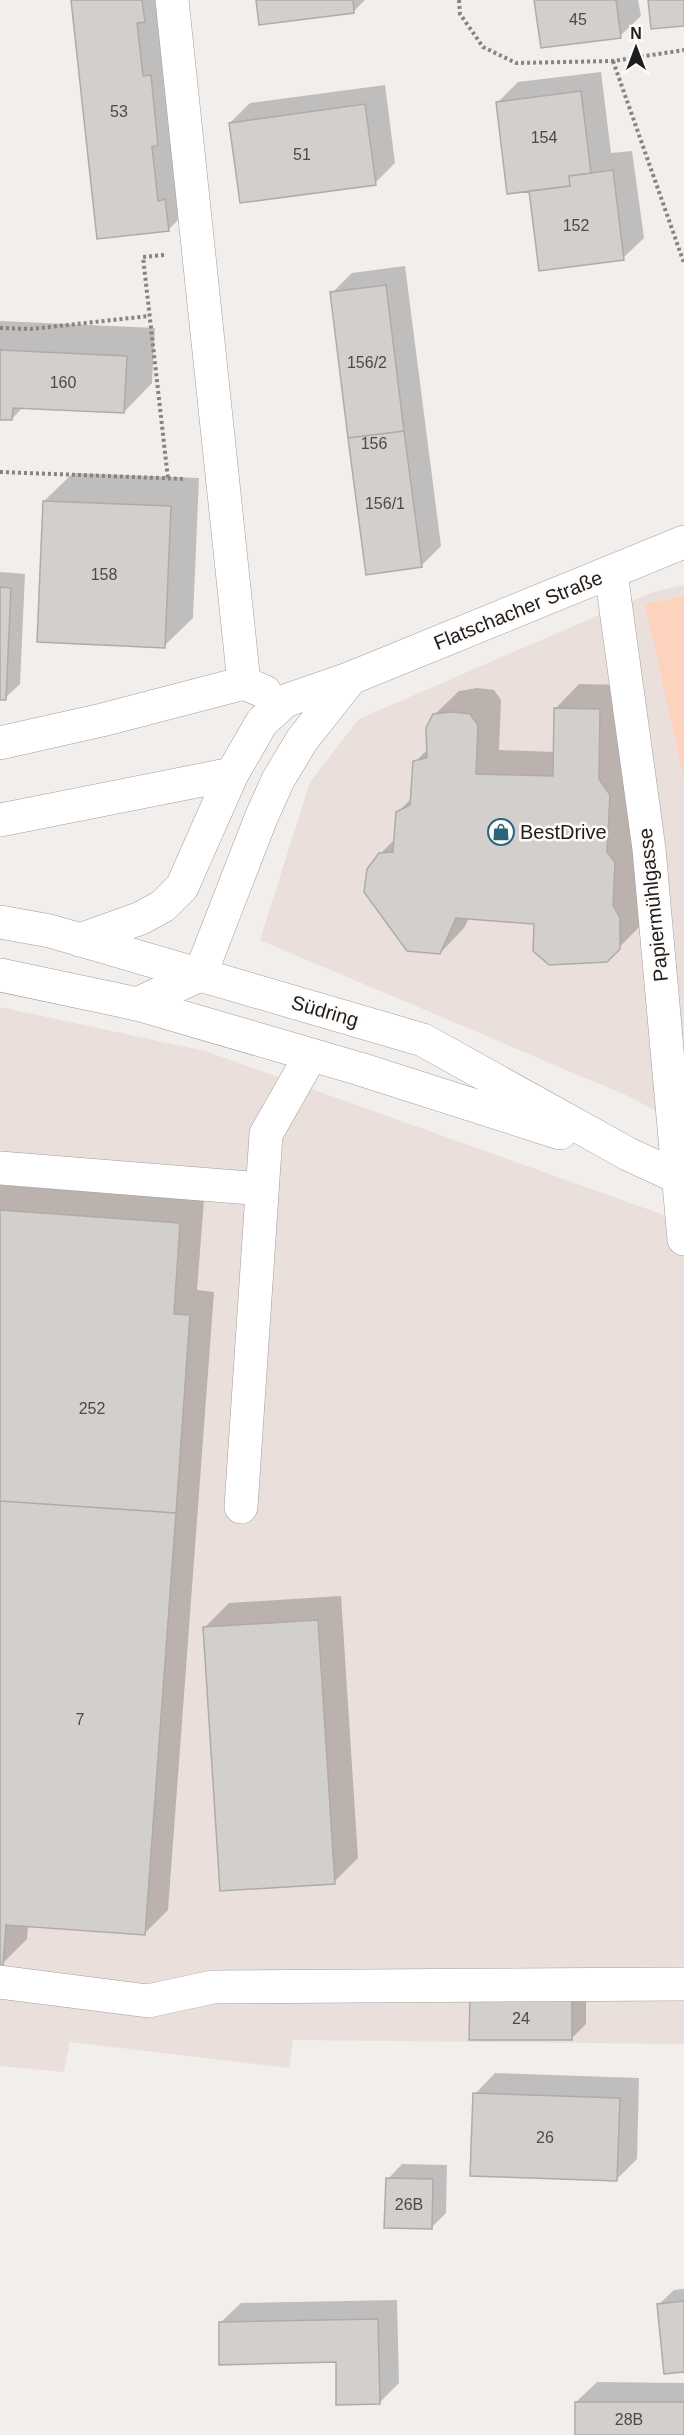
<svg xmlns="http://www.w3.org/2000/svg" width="684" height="2435" font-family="Helvetica,sans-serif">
<rect width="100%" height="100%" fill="#f1eeec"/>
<path fill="#eadfda" d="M 684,585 L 684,1126 L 628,1096 L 260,940 L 310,782 L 359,719 L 650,593 Z
M 0,1007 L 205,1051 L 661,1214 L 684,1226 L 684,2044 L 293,2040 L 289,2068 L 70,2042 L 64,2072 L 0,2066 Z"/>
<path fill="#fed3bd" d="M 684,596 L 684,779 L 645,604 Z"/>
<path fill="#0003" d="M 73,0 L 166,0 L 197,201 L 168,230 Z
M 257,0 L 365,0 L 354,11 Z
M 536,0 L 638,0 L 641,16 L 620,36 Z
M 601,72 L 611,153 L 632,151 L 644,238 L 623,258 L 530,190 L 497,103 L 518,82 Z
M 385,85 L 395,163 L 375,183 L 230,123 L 250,103 Z
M 405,266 L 441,546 L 421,566 L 332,293 L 352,273 Z
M 0,321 L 155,328 L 152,383 L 124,412 L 23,407 L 12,419 L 0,418 Z
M 73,473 L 199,478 L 193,618 L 164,646 L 44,501 Z
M 0,572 L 25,574 L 20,684 L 5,698 L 0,698 Z
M 579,684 L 623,685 L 643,923 L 606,961 L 536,923 L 469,918 L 464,928 L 440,953 L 380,854 L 395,839 L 397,813 L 412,798 L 415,762 L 429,748 L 434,715 L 459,691 L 477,688 L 494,690 L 501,700 L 499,750 L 555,752 L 555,709 Z
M 0,1185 L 204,1200 L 197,1290 L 214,1292 L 168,1910 L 144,1934 L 28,1926 L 27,1939 L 2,1964 L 0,1963 Z
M 341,1596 L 358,1858 L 334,1882 L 205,1627 L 229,1603 Z
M 586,1982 L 586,2024 L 571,2039 L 471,2039 Z
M 495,2073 L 639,2078 L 637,2159 L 617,2179 L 475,2094 Z
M 402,2164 L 447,2165 L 446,2213 L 431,2228 L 388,2179 Z
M 684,2289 L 684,2371 L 659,2304 L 674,2290 Z
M 397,2300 L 399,2383 L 379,2403 L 337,2361 L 220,2323 L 241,2303 Z
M 597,2382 L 684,2383 L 684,2435 L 576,2435 L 576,2402 Z"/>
<path fill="#d2cfcd" stroke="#aeabaa" stroke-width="1.5" d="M 71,0 L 142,0 L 145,22 L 137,23 L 143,76 L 151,75 L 158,145 L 152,147 L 158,201 L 165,199 L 169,231 L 97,239 Z
M 256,0 L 353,0 L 354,13 L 259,25 Z
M 534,0 L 616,0 L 621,38 L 541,48 Z
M 648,0 L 684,0 L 684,26 L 651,29 Z
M 581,91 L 591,173 L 569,176 L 570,186 L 507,194 L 496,102 Z
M 365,104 L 376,185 L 240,203 L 229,123 Z
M 613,170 L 624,260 L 539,271 L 529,191 L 570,186 L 569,176 Z
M 386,285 L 404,431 L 348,438 L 330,292 Z
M 0,350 L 127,356 L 124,413 L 13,408 L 12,420 L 0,420 Z
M 404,431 L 422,567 L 366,575 L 348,438 Z
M 43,501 L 171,506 L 165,648 L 37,642 Z
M 0,587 L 11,588 L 6,700 L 0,700 Z
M 554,708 L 600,709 L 599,779 L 610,795 L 607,852 L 615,862 L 613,905 L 620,918 L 620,949 L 607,962 L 549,965 L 533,951 L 534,924 L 456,918 L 440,954 L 407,951 L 364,892 L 367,869 L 379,853 L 393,852 L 396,812 L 410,805 L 413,761 L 427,758 L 426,728 L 433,714 L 452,712 L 470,714 L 478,725 L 476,774 L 553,776 Z
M 0,1210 L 180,1223 L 174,1314 L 190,1315 L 176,1513 L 0,1501 Z
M 0,1501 L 176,1513 L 145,1935 L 6,1925 L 3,1965 L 0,1965 Z
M 318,1620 L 335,1884 L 220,1891 L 203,1627 Z
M 470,1996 L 572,1996 L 572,2040 L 469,2040 Z
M 473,2093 L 620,2098 L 617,2181 L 470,2176 Z
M 386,2178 L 433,2179 L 432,2229 L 384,2228 Z
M 684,2301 L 684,2372 L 664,2374 L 657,2304 Z
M 378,2319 L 380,2404 L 336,2405 L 336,2362 L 219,2365 L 219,2322 Z
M 575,2402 L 684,2402 L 684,2435 L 575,2435 Z"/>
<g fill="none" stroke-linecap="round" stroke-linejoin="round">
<defs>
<path id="minor" d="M 172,0 L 244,683
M 611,573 L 649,849 L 684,1239
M 0,743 L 102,720 L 244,683 L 265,692
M 0,820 L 232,774
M 80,940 L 141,918 L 163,906 L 182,887 L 232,774 L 262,722 L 285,701 L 351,678 L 684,542
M 137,1004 L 200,975 L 261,818 L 278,780 L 302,740 L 351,678
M 0,1168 L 262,1189
M 241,1507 L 266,1134 L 311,1055
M 0,1982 L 148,2001 L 213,1987 L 684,1984"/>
<path id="major" d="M 0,922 L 50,931 L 423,1040 L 628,1154 L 684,1180
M 0,975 L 137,1004 L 360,1069 L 560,1133"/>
</defs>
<use href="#minor" stroke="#a19e9d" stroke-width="34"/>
<use href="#major" stroke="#a19e9d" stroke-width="34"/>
<path stroke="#868483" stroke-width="4" stroke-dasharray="3 3" stroke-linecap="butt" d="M 459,0 L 460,14 L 483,47 L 516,63 L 613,61 L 684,50
M 613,61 L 684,263
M 164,255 L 143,257 L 168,479
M 0,328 L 31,329 L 149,316
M 0,472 L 186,479"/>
<use href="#minor" stroke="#fff" stroke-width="33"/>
<use href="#major" stroke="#fff" stroke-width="33"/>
</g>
<defs>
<symbol id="shop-ring" viewBox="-11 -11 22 22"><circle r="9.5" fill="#fefbf9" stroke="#2a657d" stroke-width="1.5"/><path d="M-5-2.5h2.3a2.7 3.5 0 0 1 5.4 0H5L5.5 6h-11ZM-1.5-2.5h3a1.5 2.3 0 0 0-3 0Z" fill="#2a657d"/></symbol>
</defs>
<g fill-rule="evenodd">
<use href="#shop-ring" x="486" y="817" width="30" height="30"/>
</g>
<g text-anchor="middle" stroke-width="5" stroke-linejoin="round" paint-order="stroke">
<g font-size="16" fill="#4c4a4a">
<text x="578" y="25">45</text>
<text x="119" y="117">53</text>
<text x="544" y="143">154</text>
<text x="302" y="160">51</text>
<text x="576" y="231">152</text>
<text x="367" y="368">156/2</text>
<text x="63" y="388">160</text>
<text x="374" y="449">156</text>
<text x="385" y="509">156/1</text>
<text x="104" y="580">158</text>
<text x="92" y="1414">252</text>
<text x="80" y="1725">7</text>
<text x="521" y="2024">24</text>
<text x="545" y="2143">26</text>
<text x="409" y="2210">26B</text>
<text x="629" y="2425">28B</text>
</g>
<g font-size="20" fill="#1f1e1e" stroke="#fefbf9">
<text transform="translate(518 610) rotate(-22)" y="7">Flatschacher Straße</text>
<text transform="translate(653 905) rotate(-96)" y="7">Papiermühlgasse</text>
<text transform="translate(325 1011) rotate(16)" y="7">Südring</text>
</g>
<g font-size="20" fill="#1f1e1e" stroke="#fefbf9" text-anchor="start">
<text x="520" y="839">BestDrive</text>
</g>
</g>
<g transform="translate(636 48)" stroke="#fefbf9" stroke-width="4.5" paint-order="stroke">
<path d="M0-4.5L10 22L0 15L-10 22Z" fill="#1f1e1e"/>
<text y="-9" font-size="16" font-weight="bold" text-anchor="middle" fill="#1f1e1e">N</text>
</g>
</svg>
